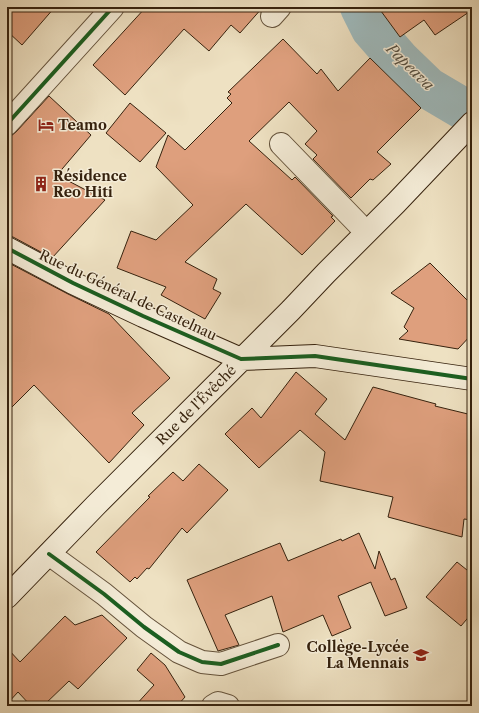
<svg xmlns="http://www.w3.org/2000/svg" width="479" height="713" font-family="'Libre Caslon Text',serif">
<rect width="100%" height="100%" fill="#eee1c2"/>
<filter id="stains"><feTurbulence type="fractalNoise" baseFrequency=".005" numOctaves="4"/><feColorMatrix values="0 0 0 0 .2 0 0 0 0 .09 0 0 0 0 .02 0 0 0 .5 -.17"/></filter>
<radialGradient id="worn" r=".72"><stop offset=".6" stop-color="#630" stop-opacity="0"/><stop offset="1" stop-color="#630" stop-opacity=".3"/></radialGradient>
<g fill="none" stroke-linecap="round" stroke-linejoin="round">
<path stroke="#9fbbbe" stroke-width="42" d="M 361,7 L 372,29 L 399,60 L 428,88 L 472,114"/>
</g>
<path fill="#de9f7d" stroke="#36220e" d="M 7,7 L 55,7 L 22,45 L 7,31 Z
M 146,7 L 263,7 L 240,33 L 231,25 L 209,51 L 184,29 L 125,95 L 93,65 Z
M 378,7 L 472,7 L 472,10 L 435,35 L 424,20 L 400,37 Z
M 283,39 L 317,74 L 321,69 L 338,91 L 370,58 L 421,108 L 377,152 L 391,164 L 373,180 L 370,179 L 351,198 L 313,159 L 317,155 L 305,144 L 317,131 L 289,102 L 249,141 L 292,180 L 295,177 L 333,216 L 331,217 L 335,221 L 302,255 L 246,204 L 185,262 L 217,279 L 213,289 L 221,293 L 205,319 L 161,295 L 166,287 L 117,268 L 131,231 L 156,240 L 193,205 L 156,167 L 168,135 L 185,150 L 232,103 L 227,98 L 231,94 L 228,92 Z
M 49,96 L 91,135 L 57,175 L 105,200 L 52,258 L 13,237 L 7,236 L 7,136 L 11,136 L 16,132 Z
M 130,103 L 166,133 L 140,162 L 106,133 Z
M 7,262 L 68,294 L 109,314 L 170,378 L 132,413 L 144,425 L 109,463 L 34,385 L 7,412 Z
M 430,263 L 472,305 L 472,334 L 458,349 L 399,339 L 408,331 L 404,327 L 414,308 L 391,293 Z
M 296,372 L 327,399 L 315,414 L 345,440 L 373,387 L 436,404 L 435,406 L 472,415 L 472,520 L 464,519 L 462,537 L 388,517 L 393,497 L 320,481 L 325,452 L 300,430 L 259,468 L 225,434 L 252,408 L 261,418 Z
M 199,464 L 228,490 L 187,533 L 182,528 L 149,569 L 147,568 L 137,579 L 135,577 L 130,582 L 96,552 L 150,497 L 148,496 L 173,472 L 183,481 Z
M 359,533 L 375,569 L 379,551 L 391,580 L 395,578 L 407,608 L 385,616 L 371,583 L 371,582 L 338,596 L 351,628 L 332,636 L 323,615 L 283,632 L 272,596 L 225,615 L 239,645 L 218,651 L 187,580 L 280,543 L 288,561 L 341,539 L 342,541 Z
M 457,562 L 472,574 L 472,613 L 461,626 L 426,597 Z
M 102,615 L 127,638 L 78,689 L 69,681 L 43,706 L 31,706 L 18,692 L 7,704 L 7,648 L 20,662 L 65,616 L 75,625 Z
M 151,653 L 165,665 L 185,697 L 177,706 L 135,706 L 154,685 L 137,670 Z"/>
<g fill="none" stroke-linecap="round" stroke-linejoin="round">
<defs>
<path id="street" d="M 272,16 L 280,7
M 7,124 L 113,7
M 281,144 L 366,232
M 49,554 L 104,594 L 144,627 L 179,652 L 202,662 L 221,664 L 278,645
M 213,706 L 218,703 L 228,706"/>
<path id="secondary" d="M 7,248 L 73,283 L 143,316 L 241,359 L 315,356 L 472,379
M 7,597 L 96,505 L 291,310 L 326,273 L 396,203 L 472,123"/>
</defs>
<use href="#street" stroke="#64523b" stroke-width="24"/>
<use href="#secondary" stroke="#36220e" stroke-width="24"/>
<use href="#street" stroke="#f4ecd7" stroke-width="22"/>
<use href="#secondary" stroke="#f4ecd7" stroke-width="22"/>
<defs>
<path id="cycleway" d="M 7,124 L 113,7
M 7,248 L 73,283 L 143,316 L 241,359 L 315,356 L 472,379
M 49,554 L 104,594 L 144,627 L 179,652 L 202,662 L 221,664 L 278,645"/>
</defs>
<use href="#cycleway" stroke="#f4ecd7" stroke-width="6"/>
<use href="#cycleway" stroke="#1b5e20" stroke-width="4"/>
</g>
<defs>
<symbol id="hotel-bare" viewBox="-9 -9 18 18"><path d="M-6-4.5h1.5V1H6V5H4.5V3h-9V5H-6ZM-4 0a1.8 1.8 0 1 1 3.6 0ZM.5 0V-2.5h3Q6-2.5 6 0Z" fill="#8f2418" stroke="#f4ecd7" stroke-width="2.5" paint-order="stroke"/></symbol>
<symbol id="building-bare" viewBox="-9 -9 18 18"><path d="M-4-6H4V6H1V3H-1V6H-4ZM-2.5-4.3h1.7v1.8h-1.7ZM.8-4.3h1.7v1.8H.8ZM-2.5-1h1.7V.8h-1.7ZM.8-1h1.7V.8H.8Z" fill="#8f2418" stroke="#f4ecd7" stroke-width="2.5" paint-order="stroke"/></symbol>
<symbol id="school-bare" viewBox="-9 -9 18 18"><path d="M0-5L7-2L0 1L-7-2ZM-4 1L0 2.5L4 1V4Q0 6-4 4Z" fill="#8f2418" stroke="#f4ecd7" stroke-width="2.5" paint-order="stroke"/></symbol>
</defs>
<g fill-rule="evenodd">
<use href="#hotel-bare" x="35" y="114" width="22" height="22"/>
<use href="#building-bare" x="30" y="173" width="22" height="22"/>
<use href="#school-bare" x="410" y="644" width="22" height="22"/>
</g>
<g text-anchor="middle" stroke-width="3" stroke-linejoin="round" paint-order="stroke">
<g font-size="14" font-weight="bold" fill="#36220e" stroke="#f4ecd7" text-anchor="start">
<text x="58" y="130">Teamo</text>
<text x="53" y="181">Résidence<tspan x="53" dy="16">Reo Hiti</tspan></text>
<text x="409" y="652" text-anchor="end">Collège-Lycée<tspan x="409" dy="16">La Mennais</tspan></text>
</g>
<g font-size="14" fill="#36220e" stroke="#f4ecd7">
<text transform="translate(128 295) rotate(25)" y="5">Rue du Général de Castelnau</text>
<text transform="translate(196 405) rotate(-45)" y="5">Rue de l'Évêché</text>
</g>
<g font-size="15" font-style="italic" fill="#565043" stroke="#f4ecd7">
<text transform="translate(410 67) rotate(44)" y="5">Papeava</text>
</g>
</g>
<rect width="479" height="713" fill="none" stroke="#eee1c2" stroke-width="24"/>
<rect x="8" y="8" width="463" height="697" fill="none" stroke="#36220e" stroke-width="2"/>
<rect x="12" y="12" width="455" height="689" fill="none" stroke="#36220e"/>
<rect width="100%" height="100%" filter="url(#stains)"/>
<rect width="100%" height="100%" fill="url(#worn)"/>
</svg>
